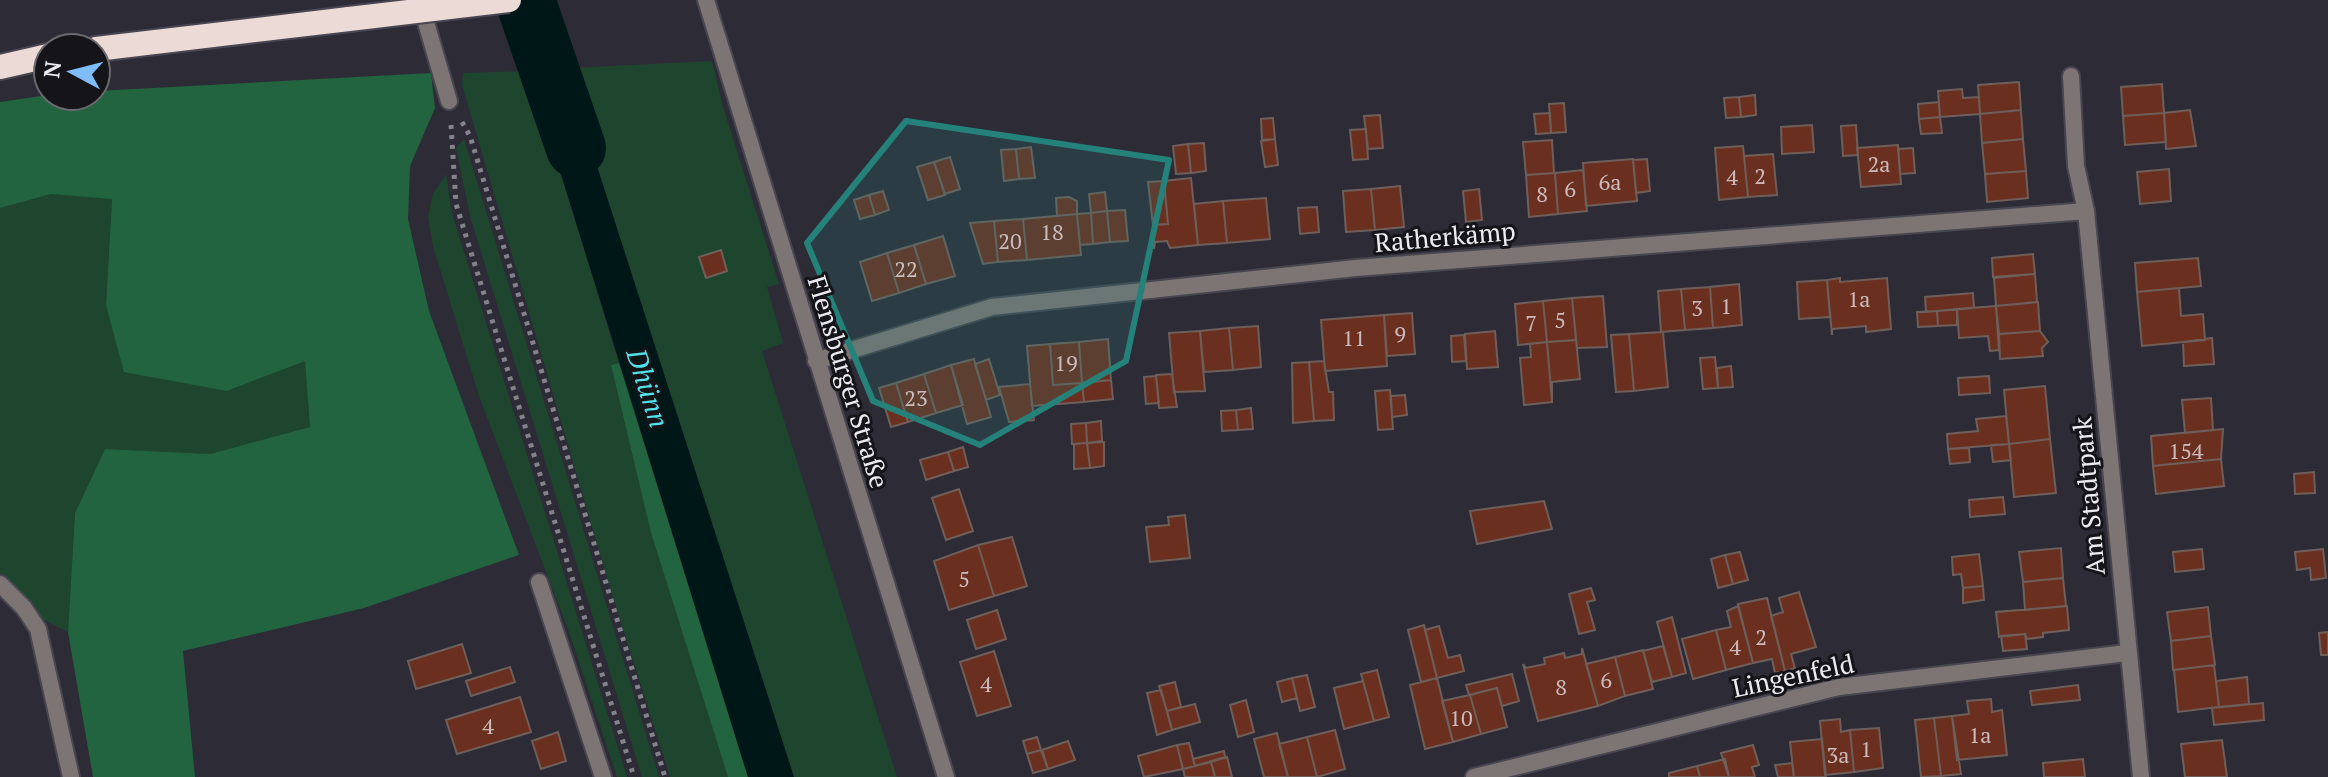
<svg xmlns="http://www.w3.org/2000/svg" width="2328" height="777" font-family="'PT Serif',serif">
<rect width="100%" height="100%" fill="#2d2b36"/>
<path fill="#1e462f" d="M 712,61 L 723,107 L 779,284 L 767,287 L 783,343 L 762,351 L 897,777 L 794,777 L 594,157 L 571,68 Z
M 529,71 L 619,363 L 611,365 L 651,533 L 728,777 L 670,777 L 609,584 L 462,85 L 463,73 Z
M 464,139 L 659,777 L 642,777 L 470,216 L 456,148 Z
M 446,174 L 452,213 L 627,777 L 617,777 L 569,632 L 479,396 L 433,246 L 428,217 L 433,194 Z
M 51,194 L 112,198 L 106,305 L 227,391 L 305,360 L 310,427 L 210,454 L 105,449 L 75,513 L 68,632 L 40,618 L 0,577 L 0,208 Z"/>
<path fill="#21643f" d="M 431,73 L 435,108 L 410,166 L 408,219 L 429,311 L 519,555 L 364,608 L 183,651 L 195,777 L 93,777 L 68,632 L 75,513 L 105,449 L 210,454 L 310,427 L 305,361 L 227,391 L 124,372 L 106,305 L 112,199 L 51,194 L 0,208 L 0,102 L 48,95 L 96,96 L 96,91 Z
M 619,363 L 748,777 L 728,777 L 651,533 L 611,365 Z"/>
<path fill="#001718" d="M 571,68 L 594,157 L 794,777 L 748,777 L 529,71 Z"/>
<g fill="none" stroke-linecap="round" stroke-linejoin="round">
<path stroke="#001718" stroke-width="60" d="M 525,0 L 576,148"/>
</g>
<path fill="#6b2f1f" stroke="#6e5f5b" stroke-width="2" d="M 2019,82 L 2021,110 L 1980,114 L 1978,85 Z
M 2162,84 L 2164,113 L 2123,116 L 2121,87 Z
M 1962,89 L 1963,98 L 1979,97 L 1980,114 L 1940,117 L 1938,91 Z
M 1755,95 L 1756,115 L 1741,117 L 1739,97 Z
M 1739,97 L 1741,117 L 1726,118 L 1724,98 Z
M 1939,102 L 1940,117 L 1919,119 L 1918,104 Z
M 1564,103 L 1566,132 L 1551,133 L 1549,104 Z
M 2021,110 L 2023,139 L 1982,143 L 1980,114 Z
M 2190,110 L 2196,146 L 2166,149 L 2164,113 Z
M 1550,113 L 1551,133 L 1536,134 L 1534,114 Z
M 2164,113 L 2166,142 L 2125,145 L 2123,116 Z
M 1380,115 L 1383,148 L 1368,149 L 1364,116 Z
M 1940,117 L 1942,133 L 1921,134 L 1919,119 Z
M 1273,118 L 1275,139 L 1262,140 L 1261,119 Z
M 1812,125 L 1814,152 L 1782,154 L 1781,127 Z
M 1856,125 L 1858,155 L 1843,156 L 1841,126 Z
M 1366,129 L 1368,159 L 1353,160 L 1350,130 Z
M 1275,139 L 1278,165 L 1265,167 L 1261,141 Z
M 2023,139 L 2026,171 L 1985,174 L 1982,143 Z
M 1552,140 L 1554,173 L 1526,175 L 1523,142 Z
M 1204,143 L 1206,171 L 1191,173 L 1188,144 Z
M 1188,144 L 1191,173 L 1176,174 L 1173,146 Z
M 1898,145 L 1901,184 L 1861,187 L 1857,148 Z
M 1743,146 L 1748,197 L 1719,200 L 1715,148 Z
M 1031,147 L 1035,178 L 1019,179 L 1016,149 Z
M 1913,148 L 1915,173 L 1900,174 L 1898,149 Z
M 1016,149 L 1019,179 L 1004,181 L 1001,150 Z
M 1773,154 L 1777,195 L 1748,197 L 1744,156 Z
M 950,157 L 960,189 L 945,194 L 934,162 Z
M 1633,159 L 1637,201 L 1586,206 L 1583,163 Z
M 1647,159 L 1650,191 L 1636,193 L 1633,160 Z
M 934,162 L 945,195 L 928,200 L 917,167 Z
M 2169,169 L 2171,201 L 2140,204 L 2137,172 Z
M 1583,170 L 1587,211 L 1558,214 L 1555,173 Z
M 2026,171 L 2028,198 L 1987,202 L 1985,174 Z
M 1555,173 L 1558,214 L 1529,217 L 1526,175 Z
M 1191,178 L 1198,245 L 1170,248 L 1167,241 L 1155,242 L 1154,249 L 1153,225 L 1168,224 L 1164,181 Z
M 1164,181 L 1168,224 L 1153,225 L 1148,182 Z
M 1400,186 L 1404,227 L 1375,230 L 1371,189 Z
M 1371,189 L 1375,230 L 1346,232 L 1343,191 Z
M 1479,189 L 1482,220 L 1466,222 L 1463,191 Z
M 883,191 L 889,210 L 875,215 L 869,195 Z
M 1105,192 L 1107,211 L 1091,213 L 1089,194 Z
M 869,195 L 875,215 L 860,219 L 854,200 Z
M 1069,197 L 1077,201 L 1077,214 L 1057,216 L 1056,198 Z
M 1266,198 L 1270,239 L 1227,243 L 1223,201 Z
M 1223,201 L 1227,243 L 1198,245 L 1194,204 Z
M 1317,207 L 1319,232 L 1300,234 L 1298,208 Z
M 1125,210 L 1128,241 L 1110,242 L 1107,211 Z
M 1107,211 L 1110,242 L 1093,244 L 1091,213 Z
M 1091,213 L 1093,244 L 1080,245 L 1077,214 Z
M 1077,214 L 1081,255 L 1027,260 L 1023,219 Z
M 1023,219 L 1027,260 L 998,262 L 994,221 Z
M 994,221 L 998,262 L 983,264 L 970,223 Z
M 943,236 L 955,276 L 926,284 L 914,245 Z
M 914,245 L 926,284 L 899,293 L 887,253 Z
M 721,250 L 727,271 L 706,278 L 699,257 Z
M 887,253 L 899,293 L 872,301 L 860,262 Z
M 2033,254 L 2035,274 L 1993,277 L 1992,258 Z
M 2198,258 L 2201,286 L 2137,292 L 2135,263 Z
M 2035,274 L 2037,302 L 1996,306 L 1994,278 Z
M 1840,278 L 1840,282 L 1887,278 L 1891,329 L 1866,332 L 1866,326 L 1832,329 L 1832,335 L 1827,280 Z
M 1827,280 L 1830,317 L 1799,319 L 1797,282 Z
M 1739,284 L 1742,325 L 1713,328 L 1710,287 Z
M 1710,287 L 1713,328 L 1685,330 L 1681,289 Z
M 2179,288 L 2181,316 L 2203,314 L 2205,340 L 2142,346 L 2137,292 Z
M 1681,289 L 1685,330 L 1661,332 L 1658,291 Z
M 1973,293 L 1974,308 L 1926,312 L 1925,297 Z
M 1603,296 L 1607,347 L 1577,348 L 1572,298 Z
M 1572,298 L 1576,340 L 1547,342 L 1543,301 Z
M 1543,301 L 1547,342 L 1518,345 L 1515,304 Z
M 2038,302 L 2040,331 L 1999,334 L 1996,306 Z
M 1996,306 L 1999,350 L 1990,351 L 1988,336 L 1959,338 L 1957,309 Z
M 1957,309 L 1957,325 L 1938,326 L 1937,311 Z
M 1937,311 L 1938,326 L 1918,327 L 1917,312 Z
M 1412,313 L 1415,354 L 1387,356 L 1384,315 Z
M 1384,315 L 1387,366 L 1325,371 L 1321,320 Z
M 1258,326 L 1261,367 L 1233,370 L 1229,328 Z
M 1229,328 L 1233,370 L 1204,372 L 1200,331 Z
M 1200,331 L 1205,391 L 1174,392 L 1169,333 Z
M 1495,331 L 1498,367 L 1467,369 L 1465,334 Z
M 2040,331 L 2048,342 L 2042,348 L 2043,356 L 2000,359 L 1999,334 Z
M 1663,332 L 1668,387 L 1634,391 L 1629,334 Z
M 1629,334 L 1634,391 L 1616,392 L 1611,335 Z
M 1464,335 L 1466,361 L 1452,362 L 1451,336 Z
M 2212,338 L 2214,364 L 2184,366 L 2183,342 Z
M 1108,339 L 1111,380 L 1082,383 L 1079,342 Z
M 1576,340 L 1580,379 L 1552,382 L 1552,402 L 1547,342 Z
M 1079,342 L 1082,383 L 1053,385 L 1050,344 Z
M 1547,342 L 1552,402 L 1524,405 L 1520,358 L 1531,357 L 1530,344 Z
M 1050,344 L 1053,385 L 1082,383 L 1084,402 L 1032,406 L 1027,346 Z
M 1715,357 L 1718,388 L 1703,389 L 1700,358 Z
M 974,359 L 991,417 L 967,424 L 951,365 Z
M 989,359 L 1000,395 L 986,400 L 975,364 Z
M 1324,361 L 1329,392 L 1333,392 L 1334,420 L 1314,421 L 1309,362 Z
M 1309,362 L 1314,421 L 1293,423 L 1292,363 Z
M 951,365 L 963,405 L 936,413 L 924,374 Z
M 1731,366 L 1733,387 L 1718,388 L 1717,368 Z
M 924,374 L 936,413 L 908,422 L 896,383 Z
M 1172,374 L 1177,407 L 1159,408 L 1156,375 Z
M 1156,376 L 1159,403 L 1146,404 L 1144,377 Z
M 1989,376 L 1990,393 L 1959,395 L 1958,378 Z
M 1111,380 L 1113,399 L 1084,402 L 1082,383 Z
M 896,383 L 908,422 L 891,427 L 879,388 Z
M 1030,384 L 1034,420 L 1009,422 L 999,387 Z
M 2045,386 L 2050,439 L 2009,444 L 2004,390 Z
M 1390,390 L 1393,429 L 1378,430 L 1375,391 Z
M 1405,395 L 1407,415 L 1392,417 L 1391,396 Z
M 2211,398 L 2213,430 L 2185,433 L 2182,400 Z
M 1251,408 L 1253,429 L 1238,430 L 1236,410 Z
M 1236,410 L 1238,430 L 1222,431 L 1221,411 Z
M 2006,416 L 2009,444 L 1948,449 L 1947,434 L 1978,431 L 1976,419 Z
M 1101,421 L 1102,441 L 1087,443 L 1086,423 Z
M 1086,423 L 1087,443 L 1072,444 L 1071,424 Z
M 2223,429 L 2221,459 L 2153,466 L 2151,436 Z
M 2050,439 L 2056,493 L 2014,497 L 2009,444 Z
M 1104,442 L 1104,466 L 1090,468 L 1087,443 Z
M 1087,443 L 1090,468 L 1074,469 L 1074,444 Z
M 2009,444 L 2011,460 L 1993,462 L 1991,445 Z
M 963,447 L 968,467 L 954,471 L 948,452 Z
M 1969,448 L 1970,462 L 1950,464 L 1948,449 Z
M 948,452 L 954,471 L 926,480 L 920,460 Z
M 2221,459 L 2224,486 L 2156,494 L 2153,466 Z
M 2314,472 L 2315,493 L 2295,494 L 2294,474 Z
M 959,489 L 973,531 L 946,540 L 932,498 Z
M 2003,497 L 2005,514 L 1970,517 L 1969,500 Z
M 1544,501 L 1552,529 L 1477,544 L 1470,511 Z
M 1185,515 L 1190,558 L 1150,562 L 1146,527 L 1169,525 L 1168,517 Z
M 1012,537 L 1027,586 L 994,596 L 978,545 Z
M 978,545 L 994,596 L 949,610 L 934,561 Z
M 2061,548 L 2063,578 L 2023,582 L 2019,552 Z
M 2202,549 L 2204,569 L 2175,572 L 2173,552 Z
M 2323,549 L 2326,578 L 2311,580 L 2310,568 L 2297,570 L 2295,552 Z
M 1740,552 L 1748,580 L 1733,584 L 1725,555 Z
M 1979,554 L 1983,586 L 1963,588 L 1961,574 L 1953,575 L 1952,557 Z
M 1725,555 L 1733,584 L 1718,588 L 1711,559 Z
M 2063,578 L 2066,606 L 2025,610 L 2023,582 Z
M 1983,586 L 1984,600 L 1963,603 L 1963,588 Z
M 1591,588 L 1595,600 L 1587,602 L 1595,630 L 1579,634 L 1569,594 Z
M 1799,592 L 1816,647 L 1791,654 L 1795,668 L 1785,671 L 1771,616 L 1783,612 L 1779,598 Z
M 1767,598 L 1785,671 L 1775,673 L 1772,659 L 1753,663 L 1738,604 Z
M 1738,606 L 1753,663 L 1726,670 L 1716,630 L 1731,627 L 1727,611 Z
M 2067,606 L 2069,630 L 2043,633 L 2043,637 L 2027,639 L 2025,634 L 1999,637 L 1996,612 Z
M 2208,607 L 2211,636 L 2171,641 L 2167,612 Z
M 997,610 L 1006,639 L 976,649 L 967,620 Z
M 1672,617 L 1686,673 L 1672,677 L 1657,622 Z
M 1424,625 L 1437,678 L 1421,682 L 1408,630 Z
M 1439,626 L 1448,658 L 1460,655 L 1464,671 L 1437,678 L 1425,630 Z
M 1716,630 L 1726,670 L 1693,679 L 1682,639 Z
M 2328,632 L 2328,655 L 2321,655 L 2319,633 Z
M 2025,634 L 2027,649 L 2003,651 L 2001,636 Z
M 2211,636 L 2215,665 L 2173,670 L 2171,641 Z
M 462,644 L 471,673 L 416,689 L 408,661 Z
M 1663,646 L 1672,677 L 1652,682 L 1643,651 Z
M 1582,648 L 1598,706 L 1538,721 L 1523,664 L 1526,668 L 1545,664 L 1544,658 L 1564,653 L 1565,658 L 1582,654 Z
M 1643,650 L 1653,689 L 1625,696 L 1615,657 Z
M 994,651 L 1011,706 L 977,716 L 960,662 Z
M 1615,657 L 1625,696 L 1598,706 L 1586,664 Z
M 2214,665 L 2219,707 L 2178,712 L 2174,670 Z
M 510,667 L 515,682 L 471,696 L 466,681 Z
M 1377,670 L 1389,717 L 1374,721 L 1361,674 Z
M 1512,674 L 1519,701 L 1502,706 L 1497,688 L 1469,695 L 1466,685 Z
M 1307,675 L 1315,707 L 1300,711 L 1292,678 Z
M 2247,677 L 2249,704 L 2219,707 L 2216,681 Z
M 1292,678 L 1297,698 L 1282,702 L 1277,682 Z
M 1437,678 L 1453,742 L 1425,749 L 1410,685 Z
M 1363,681 L 1374,721 L 1344,729 L 1334,688 Z
M 1175,682 L 1181,707 L 1167,711 L 1159,686 Z
M 2078,685 L 2080,700 L 2032,705 L 2030,691 Z
M 1497,688 L 1507,727 L 1481,734 L 1470,695 Z
M 1161,690 L 1172,730 L 1157,735 L 1147,693 Z
M 1470,695 L 1481,734 L 1453,742 L 1442,701 Z
M 520,697 L 531,732 L 457,754 L 446,720 Z
M 1991,699 L 1992,712 L 2002,710 L 2007,755 L 1957,760 L 1952,716 L 1969,714 L 1967,701 Z
M 1246,700 L 1254,732 L 1238,737 L 1230,705 Z
M 2263,703 L 2264,720 L 2214,725 L 2212,708 Z
M 1195,704 L 1200,722 L 1172,730 L 1167,711 Z
M 1952,716 L 1961,774 L 1941,776 L 1934,718 Z
M 1934,718 L 1941,776 L 1921,777 L 1915,720 Z
M 1840,719 L 1841,732 L 1850,730 L 1854,772 L 1825,775 L 1820,721 Z
M 1879,728 L 1883,768 L 1854,772 L 1850,730 Z
M 1335,730 L 1345,769 L 1317,777 L 1307,737 Z
M 558,732 L 566,761 L 541,769 L 532,741 Z
M 1277,733 L 1288,777 L 1264,777 L 1254,739 Z
M 1037,737 L 1041,750 L 1027,754 L 1023,741 Z
M 1307,737 L 1317,777 L 1288,777 L 1279,744 Z
M 1822,739 L 1826,777 L 1794,777 L 1790,742 Z
M 2222,740 L 2227,777 L 2185,777 L 2181,744 Z
M 1068,741 L 1075,760 L 1048,769 L 1042,750 Z
M 1189,743 L 1195,766 L 1183,769 L 1177,745 Z
M 1177,745 L 1183,769 L 1144,777 L 1138,756 Z
M 1753,745 L 1759,765 L 1752,767 L 1755,777 L 1729,777 L 1721,753 Z
M 1041,750 L 1048,769 L 1033,773 L 1027,754 Z
M 1224,751 L 1225,757 L 1195,766 L 1193,759 Z
M 1227,757 L 1232,777 L 1215,777 L 1211,762 Z
M 1725,759 L 1729,777 L 1700,777 L 1697,766 Z
M 2083,759 L 2085,777 L 2044,777 L 2043,763 Z
M 1211,762 L 1215,777 L 1185,777 L 1183,769 Z
M 1792,763 L 1794,777 L 1778,777 L 1775,765 Z
M 1697,766 L 1700,777 L 1669,777 L 1669,773 Z"/>
<g fill="none" stroke-linecap="round" stroke-linejoin="round">
<defs>
<path id="service" d="M 420,2 L 449,101
M 2071,76 L 2076,166 L 2086,211
M 0,584 L 24,608 L 38,629 L 71,777"/>
<path id="minor" d="M 706,0 L 946,777
M 816,361 L 992,307 L 1356,268 L 2086,211 L 2141,777
M 539,582 L 603,777
M 1474,777 L 1839,687 L 2127,653"/>
<path id="motorway" d="M 96,49 L 349,19
M 0,67 L 48,56"/>
</defs>
<use href="#service" stroke="#484650" stroke-width="20"/>
<use href="#minor" stroke="#484650" stroke-width="20"/>
<use href="#motorway" stroke="#484650" stroke-width="28"/>
<path stroke="#84838c" stroke-width="5" stroke-dasharray="4 6" stroke-linecap="butt" d="M 462,122 L 470,136 L 665,777
M 451,125 L 456,204 L 634,777"/>
<use href="#service" stroke="#7c7573" stroke-width="16"/>
<use href="#minor" stroke="#7c7573" stroke-width="16"/>
<use href="#motorway" stroke="#ebdad6" stroke-width="24"/>
<defs>
<path id="motorway-bridge" d="M 349,19 L 509,0"/>
</defs>
<use href="#motorway-bridge" stroke="#484650" stroke-width="28" stroke-linecap="butt"/>
<use href="#motorway-bridge" stroke="#ebdad6" stroke-width="24"/>
</g>
<path fill="#25827b" fill-opacity="0.2" stroke="#25827b" stroke-width="6" stroke-linejoin="round" d="M 906,121 L 1169,160 L 1126,361 L 980,445 L 873,401 L 807,243 Z"/>
<g text-anchor="middle" stroke-width="6" stroke-linejoin="round" paint-order="stroke">
<g font-size="22" fill="#cbbbbc">
<text x="1879" y="172">2a</text>
<text x="1760" y="184">2</text>
<text x="1732" y="185">4</text>
<text x="1610" y="190">6a</text>
<text x="1570" y="197">6</text>
<text x="1542" y="202">8</text>
<text x="1052" y="240">18</text>
<text x="1010" y="249">20</text>
<text x="906" y="277">22</text>
<text x="1859" y="307">1a</text>
<text x="1726" y="314">1</text>
<text x="1697" y="316">3</text>
<text x="1560" y="328">5</text>
<text x="1531" y="331">7</text>
<text x="1400" y="342">9</text>
<text x="1354" y="346">11</text>
<text x="1066" y="371">19</text>
<text x="916" y="406">23</text>
<text x="2186" y="459">154</text>
<text x="964" y="587">5</text>
<text x="1761" y="645">2</text>
<text x="1735" y="655">4</text>
<text x="1606" y="688">6</text>
<text x="986" y="692">4</text>
<text x="1561" y="695">8</text>
<text x="1461" y="726">10</text>
<text x="488" y="734">4</text>
<text x="1980" y="743">1a</text>
<text x="1866" y="757">1</text>
<text x="1838" y="763">3a</text>
</g>
<g font-size="26" fill="#ebeaf1" stroke="#151419">
<text transform="translate(1445 237) rotate(-5)" y="9">Ratherkämp</text>
<text transform="translate(848 382) rotate(73)" y="9">Flensburger Straße</text>
<text transform="translate(2089 496) rotate(-95)" y="9">Am Stadtpark</text>
<text transform="translate(1793 676) rotate(-12)" y="9">Lingenfeld</text>
</g>
<g font-size="28" font-style="italic" fill="#53e2e9" stroke="#151419">
<text transform="translate(648 388) rotate(72)" y="10">Dhünn</text>
</g>
</g>
<g transform="translate(72 72) rotate(277)"><circle r="38" fill="#151419" stroke="#6b6a6f" stroke-width="2"/>
<path d="M0-6L14 30L0 20L-14 30Z" fill="#7fbdfa"/>
<text y="-12" font-size="22" font-weight="bold" text-anchor="middle" fill="#ebeaf1">N</text>
</g>
</svg>
